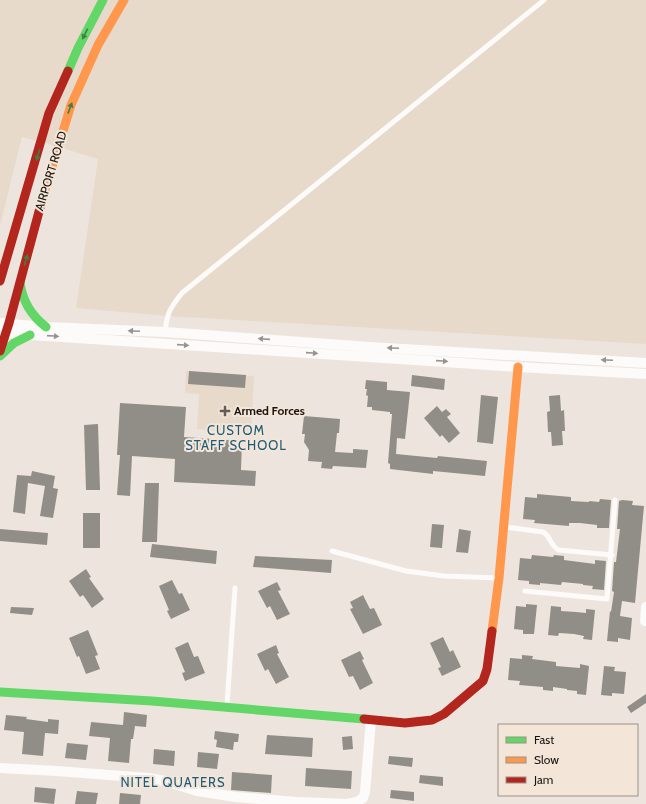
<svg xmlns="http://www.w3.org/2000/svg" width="646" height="804" font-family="Cabin,sans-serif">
<rect width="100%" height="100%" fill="#ede5dd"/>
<path fill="#e8dacb" d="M 0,0 L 646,0 L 646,344 L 167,316 L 76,308 L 98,159 L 42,142 L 22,137 L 0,226 Z
M 186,371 L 254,376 L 251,433 L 197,429 L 199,394 L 185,393 Z"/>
<path fill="#918e87" d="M 189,371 L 246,375 L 245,388 L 188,384 Z
M 412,375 L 445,379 L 444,390 L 411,386 Z
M 366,380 L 387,382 L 387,390 L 410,392 L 405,439 L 397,438 L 396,454 L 437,458 L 438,456 L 487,461 L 485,476 L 433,471 L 433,474 L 390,469 L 390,464 L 388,463 L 392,414 L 390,414 L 390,412 L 372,410 L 372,407 L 367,407 L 368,396 L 366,395 L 367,389 L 365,389 Z
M 481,395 L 498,397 L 493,444 L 477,442 Z
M 560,395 L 561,411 L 564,410 L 565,431 L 562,431 L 563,445 L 552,446 L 551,432 L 548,432 L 547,412 L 550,411 L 549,396 Z
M 120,403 L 186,407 L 184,437 L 242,441 L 241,470 L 256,471 L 255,486 L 174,482 L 175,459 L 132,456 L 130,496 L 117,495 L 120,455 L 117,455 Z
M 437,406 L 442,412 L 446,409 L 451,414 L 447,417 L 460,433 L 449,443 L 442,435 L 440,437 L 424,418 Z
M 304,416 L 340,419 L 339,433 L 337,433 L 335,452 L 353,453 L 353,449 L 368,450 L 366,468 L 333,466 L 332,469 L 321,468 L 322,462 L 308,461 L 309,450 L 304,442 L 305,434 L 302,434 Z
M 98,424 L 100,490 L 86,490 L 84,425 Z
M 32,471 L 55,476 L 53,488 L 58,489 L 53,518 L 40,516 L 45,486 L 28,483 L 25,514 L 13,512 L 17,475 L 31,476 Z
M 145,483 L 159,483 L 157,542 L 142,542 Z
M 537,494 L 571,497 L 571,501 L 589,502 L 589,501 L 599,502 L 600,499 L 611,500 L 609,528 L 597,528 L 597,525 L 580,523 L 569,523 L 569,526 L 534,523 L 535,520 L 523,519 L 525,497 L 537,498 Z
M 622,500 L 633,501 L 632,505 L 644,506 L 635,603 L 622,601 L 620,616 L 632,618 L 630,640 L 618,638 L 618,642 L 607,641 L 610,611 L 611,612 L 614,592 L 612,591 L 614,562 L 616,562 L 620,529 L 617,529 L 619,501 Z
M 83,513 L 100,513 L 100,548 L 83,548 Z
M 432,524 L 444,525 L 442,548 L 430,547 Z
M 0,529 L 48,533 L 47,545 L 0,541 Z
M 459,529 L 471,531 L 468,553 L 456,552 Z
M 152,544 L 217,551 L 216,564 L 150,557 Z
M 532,555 L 553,557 L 554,555 L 564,556 L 564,560 L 595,564 L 595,560 L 606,561 L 604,590 L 592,589 L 593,586 L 583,585 L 583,584 L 562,582 L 561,585 L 540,583 L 540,585 L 529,584 L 529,581 L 518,580 L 520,558 L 531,559 Z
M 255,556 L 332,560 L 331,573 L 253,567 Z
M 86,569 L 91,577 L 89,578 L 104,599 L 92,608 L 83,595 L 80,597 L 69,581 Z
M 172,580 L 179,594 L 182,593 L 190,610 L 171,619 L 167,611 L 169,610 L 159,586 Z
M 277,582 L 281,590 L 278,591 L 290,614 L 277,620 L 270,606 L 267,608 L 258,591 Z
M 363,595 L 370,609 L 374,608 L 382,625 L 363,634 L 350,609 L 353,608 L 350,602 Z
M 526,604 L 537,605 L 534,634 L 523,634 L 523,630 L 514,629 L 516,606 L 526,607 Z
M 551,606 L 561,607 L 561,611 L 576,612 L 586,613 L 586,609 L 595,610 L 592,640 L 583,639 L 584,636 L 574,634 L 559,633 L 558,636 L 548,635 Z
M 11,607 L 34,608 L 32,615 L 10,613 Z
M 88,630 L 98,655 L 95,656 L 100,669 L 86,674 L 79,656 L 77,657 L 69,638 Z
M 443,637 L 450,652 L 453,650 L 461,667 L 442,676 L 438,668 L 441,667 L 430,643 Z
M 188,642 L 194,657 L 198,656 L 205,673 L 185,681 L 182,673 L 185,672 L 175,648 Z
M 276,645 L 279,653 L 277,654 L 289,677 L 276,684 L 268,669 L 265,671 L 257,654 Z
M 360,651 L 364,659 L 362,660 L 373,683 L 360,690 L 353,676 L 349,677 L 341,660 Z
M 522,655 L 533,656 L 532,659 L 556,662 L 556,666 L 580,668 L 580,664 L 589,666 L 586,695 L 577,694 L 577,691 L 567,690 L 567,689 L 553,687 L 553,691 L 543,690 L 543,687 L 519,685 L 520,681 L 508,680 L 510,658 L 522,659 Z
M 604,666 L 615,667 L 614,671 L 626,672 L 624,694 L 612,693 L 612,696 L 601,695 Z
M 646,694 L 646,703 L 631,713 L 627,707 Z
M 124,712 L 147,715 L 146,727 L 135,726 L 133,739 L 131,739 L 129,763 L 108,761 L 110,738 L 89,736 L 91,722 L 123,725 Z
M 6,715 L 27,717 L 26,719 L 48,722 L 48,719 L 59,720 L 58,734 L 45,733 L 43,756 L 22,754 L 24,732 L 4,730 Z
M 215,731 L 239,734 L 238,742 L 234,742 L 233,750 L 216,747 L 217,740 L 214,739 Z
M 267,735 L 313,738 L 312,757 L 265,754 Z
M 352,736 L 353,749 L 343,750 L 342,737 Z
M 67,743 L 88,745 L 86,760 L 65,758 Z
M 154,749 L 175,751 L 174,766 L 153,764 Z
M 198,752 L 219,754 L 217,769 L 197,767 Z
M 389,756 L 413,758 L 412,767 L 388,764 Z
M 306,768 L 352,771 L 351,789 L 305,786 Z
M 232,772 L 272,775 L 271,793 L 231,790 Z
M 420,775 L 443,777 L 443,786 L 419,783 Z
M 35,787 L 56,789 L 54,804 L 34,802 Z
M 391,790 L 414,792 L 414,801 L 390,798 Z
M 77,791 L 98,793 L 96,804 L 75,804 Z
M 120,793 L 141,795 L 140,804 L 119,804 Z"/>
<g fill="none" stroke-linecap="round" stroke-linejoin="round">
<path stroke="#fcfbfa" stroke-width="5" d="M 165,332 C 167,313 170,308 182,293 L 544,0
M 505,527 L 543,532 C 551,536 550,546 559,550 L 612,555
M 332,551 L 406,571 L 444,576 L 498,578
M 525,591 L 607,599 L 615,500
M 227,705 L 235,588"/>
<path stroke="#fcfbfa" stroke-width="10" d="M 0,323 L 46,327 L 165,332 L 369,347 L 646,363
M 0,333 L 460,363 L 518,367 L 646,374
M 645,621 L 646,607
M 0,768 L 57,771 L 148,778 L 165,781 L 197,791 L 236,797 L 297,802 L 347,804 L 357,802 L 363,798 L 365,792 L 371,720"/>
<path stroke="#63d668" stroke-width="9" d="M 68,71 L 78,48 L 103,0
M 20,283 C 23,302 31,315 46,327
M 0,356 L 14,343 L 30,335
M 0,692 L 152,701 L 364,719"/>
<path stroke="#ff974d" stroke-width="9" d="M 44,193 L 71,105 L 98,45 L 124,0
M 492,631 L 499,578 L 518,367"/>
<path stroke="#b3261e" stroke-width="9" d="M 0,281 L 49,113 L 68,71
M 0,351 L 9,323 L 44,193
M 364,719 L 405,723 L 432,720 L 444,714 L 483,681 L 487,669 L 492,631"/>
</g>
<defs><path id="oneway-solid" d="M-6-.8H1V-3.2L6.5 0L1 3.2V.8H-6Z"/></defs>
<g fill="#427f40">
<use href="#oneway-solid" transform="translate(85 34) rotate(116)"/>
<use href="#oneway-solid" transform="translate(70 108) rotate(-70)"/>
<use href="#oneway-solid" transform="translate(38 155) rotate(107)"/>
<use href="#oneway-solid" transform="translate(26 260) rotate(-75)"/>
</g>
<g fill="#969390">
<use href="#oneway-solid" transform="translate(134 331) rotate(-177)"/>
<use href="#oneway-solid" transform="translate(53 336) rotate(4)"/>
<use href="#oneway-solid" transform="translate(264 339) rotate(-176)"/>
<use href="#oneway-solid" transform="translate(183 345) rotate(4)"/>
<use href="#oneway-solid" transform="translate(393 348) rotate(-177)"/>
<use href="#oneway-solid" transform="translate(312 353) rotate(4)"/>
<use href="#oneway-solid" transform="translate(607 360) rotate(-177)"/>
<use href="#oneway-solid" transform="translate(442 361) rotate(4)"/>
</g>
<path fill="#635d57" stroke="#f3e5d7" stroke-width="1.5" d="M223 405h4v4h4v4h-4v4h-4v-4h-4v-4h4z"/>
<g text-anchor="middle" stroke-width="4" stroke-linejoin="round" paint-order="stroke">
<g font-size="12" fill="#19140f" stroke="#f3e5d7">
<text transform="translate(51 171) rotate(-73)" y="4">AIRPORT ROAD</text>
</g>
<g font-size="12" font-weight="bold" fill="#19140f" stroke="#f3e5d7" text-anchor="start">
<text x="234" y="415">Armed Forces</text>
</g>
<g font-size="13" letter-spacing="1" fill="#1a5c79" stroke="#f3e5d7">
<text x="236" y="435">CUSTOM<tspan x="236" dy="15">STAFF SCHOOL</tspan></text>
<text x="173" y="787">NITEL QUATERS</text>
</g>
</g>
<rect x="498" y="724" width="140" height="72" fill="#f3e5d7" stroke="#9c9187"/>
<rect x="506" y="737" width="20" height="6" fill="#63d668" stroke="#9c9187"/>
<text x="534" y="744" font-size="12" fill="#19140f">Fast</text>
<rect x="506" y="757" width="20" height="6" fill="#ff974d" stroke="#9c9187"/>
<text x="534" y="764" font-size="12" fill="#19140f">Slow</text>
<rect x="506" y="777" width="20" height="6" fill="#b3261e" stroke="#9c9187"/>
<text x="534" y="784" font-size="12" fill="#19140f">Jam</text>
</svg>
